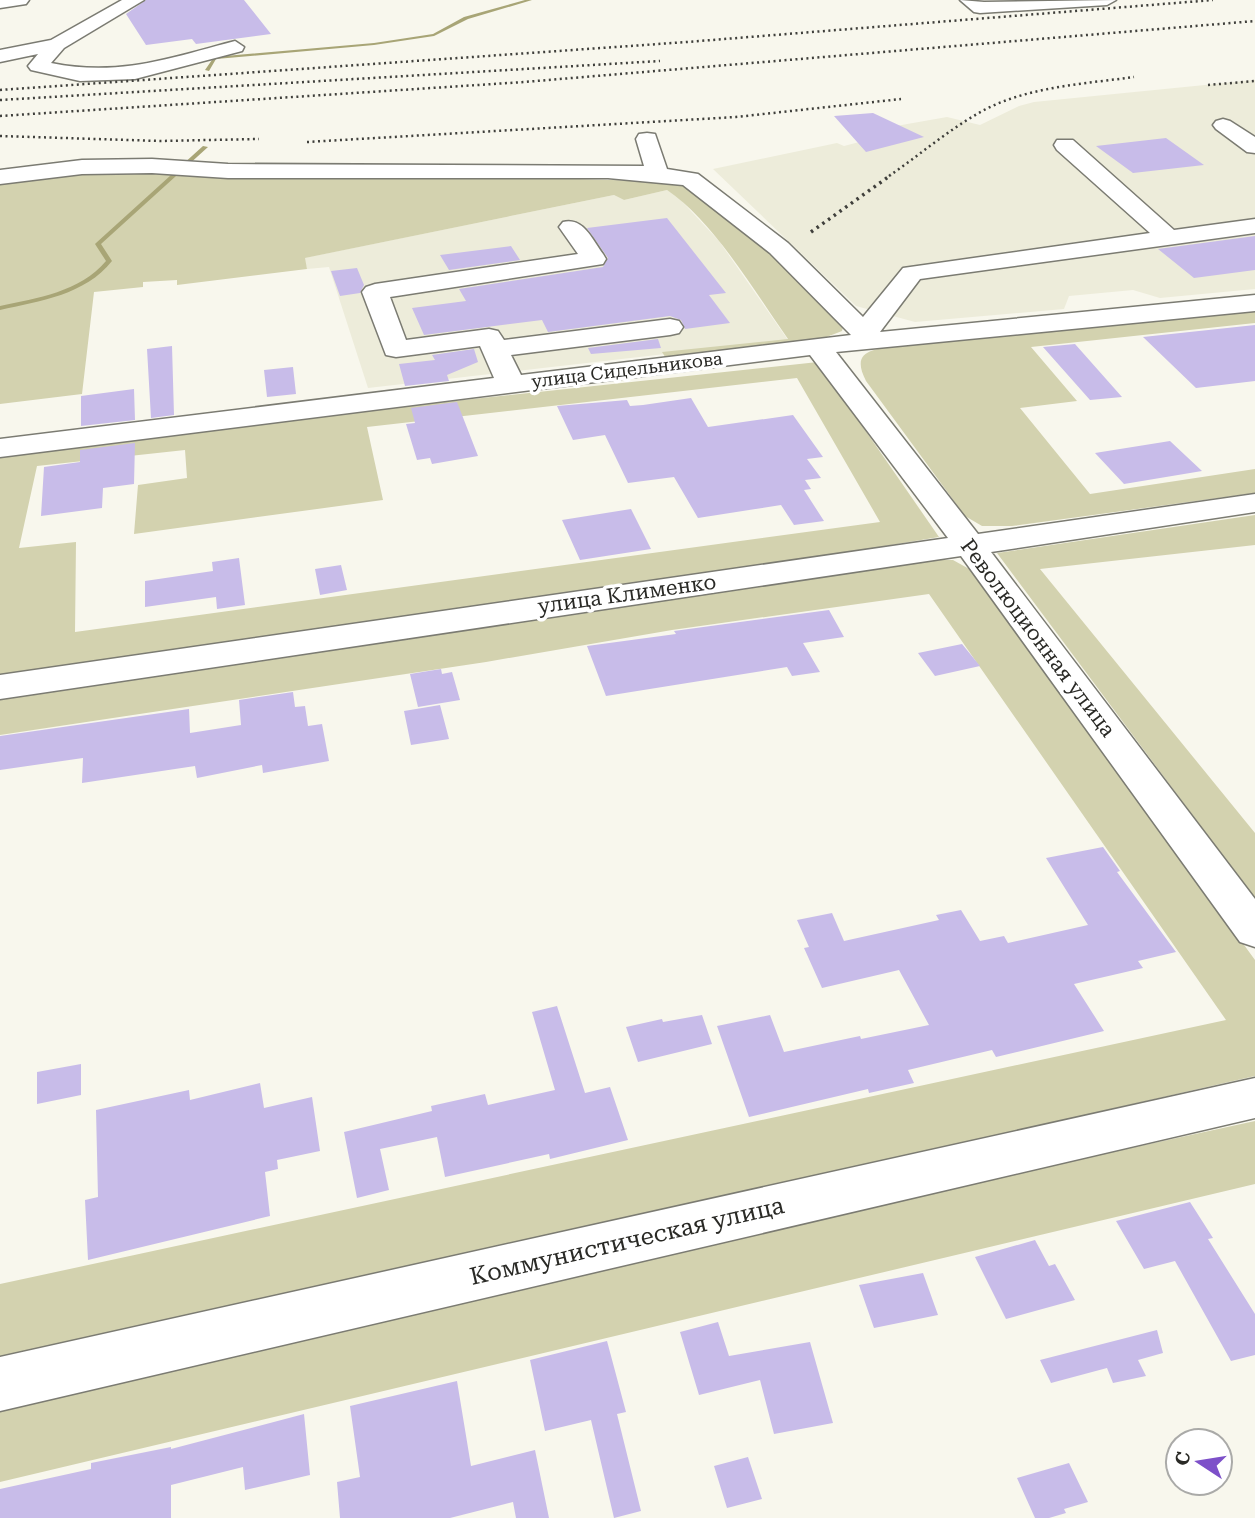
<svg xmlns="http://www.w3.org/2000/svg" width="1255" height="1518" font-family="'Roboto Serif',serif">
<rect width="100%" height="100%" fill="#f8f7ed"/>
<path fill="#edecda" d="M 1255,80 L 1255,289 L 1160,298 L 1133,290 L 1069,296 L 1064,309 L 915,322 L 856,306 L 713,169 L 837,143 L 844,146 L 905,130 L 896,126 L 947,117 L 980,125 L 1019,106 L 1034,102 Z
M 667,190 L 677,196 L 719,241 L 788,340 L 368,388 L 329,267 L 307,269 L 304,258 L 614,195 L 624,200 Z"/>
<path fill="#d3d2af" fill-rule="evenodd" d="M 100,170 L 387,179 L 579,179 L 678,182 L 777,252 L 844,323 L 842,331 L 811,343 L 667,360 L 662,352 L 788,339 C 756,294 713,220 667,190 L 624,200 L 614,195 L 305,258 L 307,269 L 177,285 L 177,280 L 143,282 L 143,287 L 94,292 L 82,394 L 0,404 L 0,181 Z
M 1255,309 L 1255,323 L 1031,347 L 1077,401 L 1020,408 L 1090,494 L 1255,469 L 1255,493 L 1012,526 L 982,526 L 965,516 L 866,381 C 850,350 873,350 899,345 Z
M 818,362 L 939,537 L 548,602 L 0,679 L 0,455 L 285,419 ZM 797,378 L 880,522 L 75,632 L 76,542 L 19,548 L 37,466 L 185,450 L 187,478 L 138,485 L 134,534 L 383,500 L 367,427 Z
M 1255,515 L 1255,545 L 1040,569 L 1255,833 L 1255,899 L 997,553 Z
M 940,560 L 953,560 L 971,570 L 1255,960 L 1255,1076 L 0,1364 L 0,1284 L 1226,1020 L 929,594 L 672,630 L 486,662 L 0,735 L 0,700 Z
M 1255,1121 L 1255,1184 L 0,1482 L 0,1405 L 763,1228 Z"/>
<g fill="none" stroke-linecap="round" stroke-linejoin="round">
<path fill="#a8a576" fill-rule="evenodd" d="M 525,0 L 532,0 L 468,19 L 434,36 L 374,45 L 216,59 L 209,71 L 205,70 L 214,57 L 374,43 L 433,34 L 464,17 Z
M 203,146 L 208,147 L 101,244 L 112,261 C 85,295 40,301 0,310 L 0,306 C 37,298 80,292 106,261 L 95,244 L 96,243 Z"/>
</g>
<path fill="#c8bce9" d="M 146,0 L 244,0 L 271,34 L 196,44 L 192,39 L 146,45 L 126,14 Z
M 873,113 L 924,137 L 866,152 L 834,116 Z
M 1166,138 L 1204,165 L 1133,173 L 1096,146 Z
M 667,218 L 726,293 L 709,295 L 730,323 L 685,329 L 681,320 L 670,316 L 548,332 L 542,320 L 424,335 L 412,308 L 466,301 L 459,289 L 603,267 L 608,258 L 587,228 Z
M 1255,236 L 1255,270 L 1194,278 L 1158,249 Z
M 511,246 L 520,260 L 449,270 L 440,255 Z
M 357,268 L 364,285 L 360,293 L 340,296 L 331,271 Z
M 1255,325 L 1255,381 L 1196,388 L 1143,337 Z
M 658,339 L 661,348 L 591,354 L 588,348 Z
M 1075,344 L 1122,397 L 1090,400 L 1043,347 Z
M 172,346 L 174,415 L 151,418 L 147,349 Z
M 474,349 L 478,362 L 447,375 L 449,381 L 405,386 L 399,364 L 435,360 L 432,355 Z
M 293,367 L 296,394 L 267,397 L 264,370 Z
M 134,389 L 135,420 L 81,426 L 81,396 Z
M 691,398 L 708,427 L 793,415 L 823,457 L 807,459 L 821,478 L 805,480 L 811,489 L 804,490 L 824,521 L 794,525 L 781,505 L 698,518 L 674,477 L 628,483 L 605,435 L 573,440 L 557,406 L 627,400 L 630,406 L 643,405 Z
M 457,402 L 478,456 L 432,464 L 430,458 L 417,460 L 406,424 L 415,423 L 411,408 Z
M 1170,441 L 1202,471 L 1124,484 L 1095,453 Z
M 135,443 L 134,484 L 103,488 L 102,508 L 41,516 L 44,467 L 80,462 L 80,450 Z
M 631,509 L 651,549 L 580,560 L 562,520 Z
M 239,558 L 245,605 L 217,609 L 216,597 L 145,607 L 145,581 L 213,571 L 212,562 Z
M 341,565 L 347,590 L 320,595 L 315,569 Z
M 829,610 L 844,637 L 803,643 L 820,672 L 792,676 L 787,667 L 606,696 L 587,646 L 676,634 L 674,631 Z
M 962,644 L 980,666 L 935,676 L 918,653 Z
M 441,669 L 442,674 L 452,672 L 460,700 L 418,707 L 410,674 Z
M 293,692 L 295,707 L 305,706 L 308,726 L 322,724 L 329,761 L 263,773 L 262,765 L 197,778 L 195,766 L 82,783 L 83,758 L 0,770 L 0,736 L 189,709 L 190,733 L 241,725 L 239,700 Z
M 440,705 L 449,739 L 411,745 L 404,711 Z
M 1103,847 L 1120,871 L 1117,872 L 1176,952 L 1138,961 L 1143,968 L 1074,984 L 1104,1031 L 996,1057 L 992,1050 L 908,1070 L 914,1083 L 869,1093 L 868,1089 L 749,1117 L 717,1026 L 770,1015 L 784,1052 L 860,1036 L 861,1039 L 929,1025 L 899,970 L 822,988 L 804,948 L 809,947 L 797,920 L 832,913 L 844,941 L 939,920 L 936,915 L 961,910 L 980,941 L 1004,936 L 1008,943 L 1088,925 L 1046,858 Z
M 557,1006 L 585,1093 L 610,1087 L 628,1140 L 550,1159 L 549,1154 L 445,1177 L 437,1137 L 380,1149 L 389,1190 L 357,1198 L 344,1132 L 432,1111 L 431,1106 L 485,1094 L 488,1105 L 555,1090 L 532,1012 Z
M 702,1015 L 712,1044 L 638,1062 L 626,1027 L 662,1019 L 663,1022 Z
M 81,1064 L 81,1095 L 37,1104 L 37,1072 Z
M 260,1083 L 264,1108 L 312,1097 L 320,1151 L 277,1160 L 278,1169 L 265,1172 L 270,1216 L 88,1260 L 85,1200 L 98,1197 L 96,1110 L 189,1090 L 190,1100 Z
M 1190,1202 L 1213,1238 L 1208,1239 L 1255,1314 L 1255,1355 L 1231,1361 L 1175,1261 L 1144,1269 L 1116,1221 Z
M 1035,1240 L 1049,1266 L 1055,1264 L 1075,1300 L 1006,1319 L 975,1257 Z
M 923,1273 L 938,1315 L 874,1328 L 859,1285 Z
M 718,1322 L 729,1356 L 810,1342 L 833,1423 L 774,1434 L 760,1380 L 699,1395 L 680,1332 Z
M 1157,1330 L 1163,1353 L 1138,1360 L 1146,1376 L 1113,1383 L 1107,1368 L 1051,1383 L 1040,1360 Z
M 607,1341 L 626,1412 L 617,1414 L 641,1511 L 614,1518 L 591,1420 L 545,1431 L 530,1360 Z
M 457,1381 L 471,1466 L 535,1450 L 549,1518 L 516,1518 L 513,1502 L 450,1518 L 340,1518 L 337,1482 L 360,1477 L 350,1406 Z
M 304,1414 L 310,1475 L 245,1490 L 243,1467 L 171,1485 L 171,1518 L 0,1518 L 0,1489 L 91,1469 L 91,1463 L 171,1447 L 171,1449 Z
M 748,1457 L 762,1499 L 727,1508 L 714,1466 Z
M 1069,1463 L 1088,1502 L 1064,1509 L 1066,1513 L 1049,1518 L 1035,1518 L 1017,1478 Z"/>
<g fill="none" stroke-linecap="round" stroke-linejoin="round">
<defs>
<path id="minor" d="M 0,0 L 29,0 L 26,4 L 0,8 Z
M 122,0 L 144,0 L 64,48 L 51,63 C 119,77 170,58 235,41 L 244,47 L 242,51 L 135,79 L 80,81 L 31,70 L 28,66 L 38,54 L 0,62 L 0,50 L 51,40 Z
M 960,0 L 984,2 L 1116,0 L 1107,5 L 980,13 L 974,12 Z
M 1223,119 L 1230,121 L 1255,137 L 1255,153 L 1247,152 L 1216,129 L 1213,125 L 1216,121 Z
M 647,133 L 655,134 L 667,169 L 698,174 L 788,243 L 863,317 L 903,268 L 1150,233 L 1057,150 L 1054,145 L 1057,140 L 1073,140 L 1174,230 L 1255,219 L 1255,233 L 920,279 L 880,332 L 1255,295 L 1255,311 L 836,352 L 978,534 L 1255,494 L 1255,512 L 991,552 L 1255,899 L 1255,947 L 1240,942 L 961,556 L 0,699 L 0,675 L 948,538 L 810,355 L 0,457 L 0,439 L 494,378 L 480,346 L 396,357 L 386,355 L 362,292 L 366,287 L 375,284 L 578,254 L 559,227 L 563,222 C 583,217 592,239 603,254 L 606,259 L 603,264 L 390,297 L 406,340 L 489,329 L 498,331 L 504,340 L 670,319 L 679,321 L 683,327 L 679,333 L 670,335 L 511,355 L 521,375 L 851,335 L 770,253 L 683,185 L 608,178 L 228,178 L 152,173 L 82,174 L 0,184 L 0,170 L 82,160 L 152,159 L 228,164 L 644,166 L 636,139 L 639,134 Z
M 1255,1078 L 1255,1118 L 0,1411 L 0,1357 Z"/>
</defs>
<use href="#minor" stroke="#7b7b72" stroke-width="3"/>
<use href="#minor" fill="#fff" fill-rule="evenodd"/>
<path stroke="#3f3f3b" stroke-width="2.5" stroke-dasharray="2 3.5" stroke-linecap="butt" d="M 1208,85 L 1255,81
M 0,90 L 687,42 L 1213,0
M 0,100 L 660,61
M 0,116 L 524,82 L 1255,21
M 0,136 L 160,141 L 259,139
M 307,142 L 736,117 L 901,99
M 889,176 C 918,156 946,132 977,114 C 1022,87 1083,84 1134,77"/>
<path stroke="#3f3f3b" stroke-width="3.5" stroke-dasharray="2.5 4.5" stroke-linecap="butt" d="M 811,232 L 891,175"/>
</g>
<g text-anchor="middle" stroke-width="7" stroke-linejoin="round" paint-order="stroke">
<g font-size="18" fill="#2a2a26" stroke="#fff">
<text transform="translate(627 370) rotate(-7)" y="6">улица Сидельникова</text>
</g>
<g font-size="21" fill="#2a2a26" stroke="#fff">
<text transform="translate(627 594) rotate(-8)" y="7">улица Клименко</text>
<text transform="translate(1038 638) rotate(53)" y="7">Революционная улица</text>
</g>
<g font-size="24" fill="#2a2a26" stroke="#fff">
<text transform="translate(627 1241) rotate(-13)" y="8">Коммунистическая улица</text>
</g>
</g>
<g transform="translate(1199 1462) rotate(282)"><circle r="33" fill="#ffffff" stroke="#aaaaa8" stroke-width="2"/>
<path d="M0-5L12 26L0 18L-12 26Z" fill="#7d50c9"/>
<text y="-10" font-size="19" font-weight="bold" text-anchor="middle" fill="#2a2a26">С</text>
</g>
</svg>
